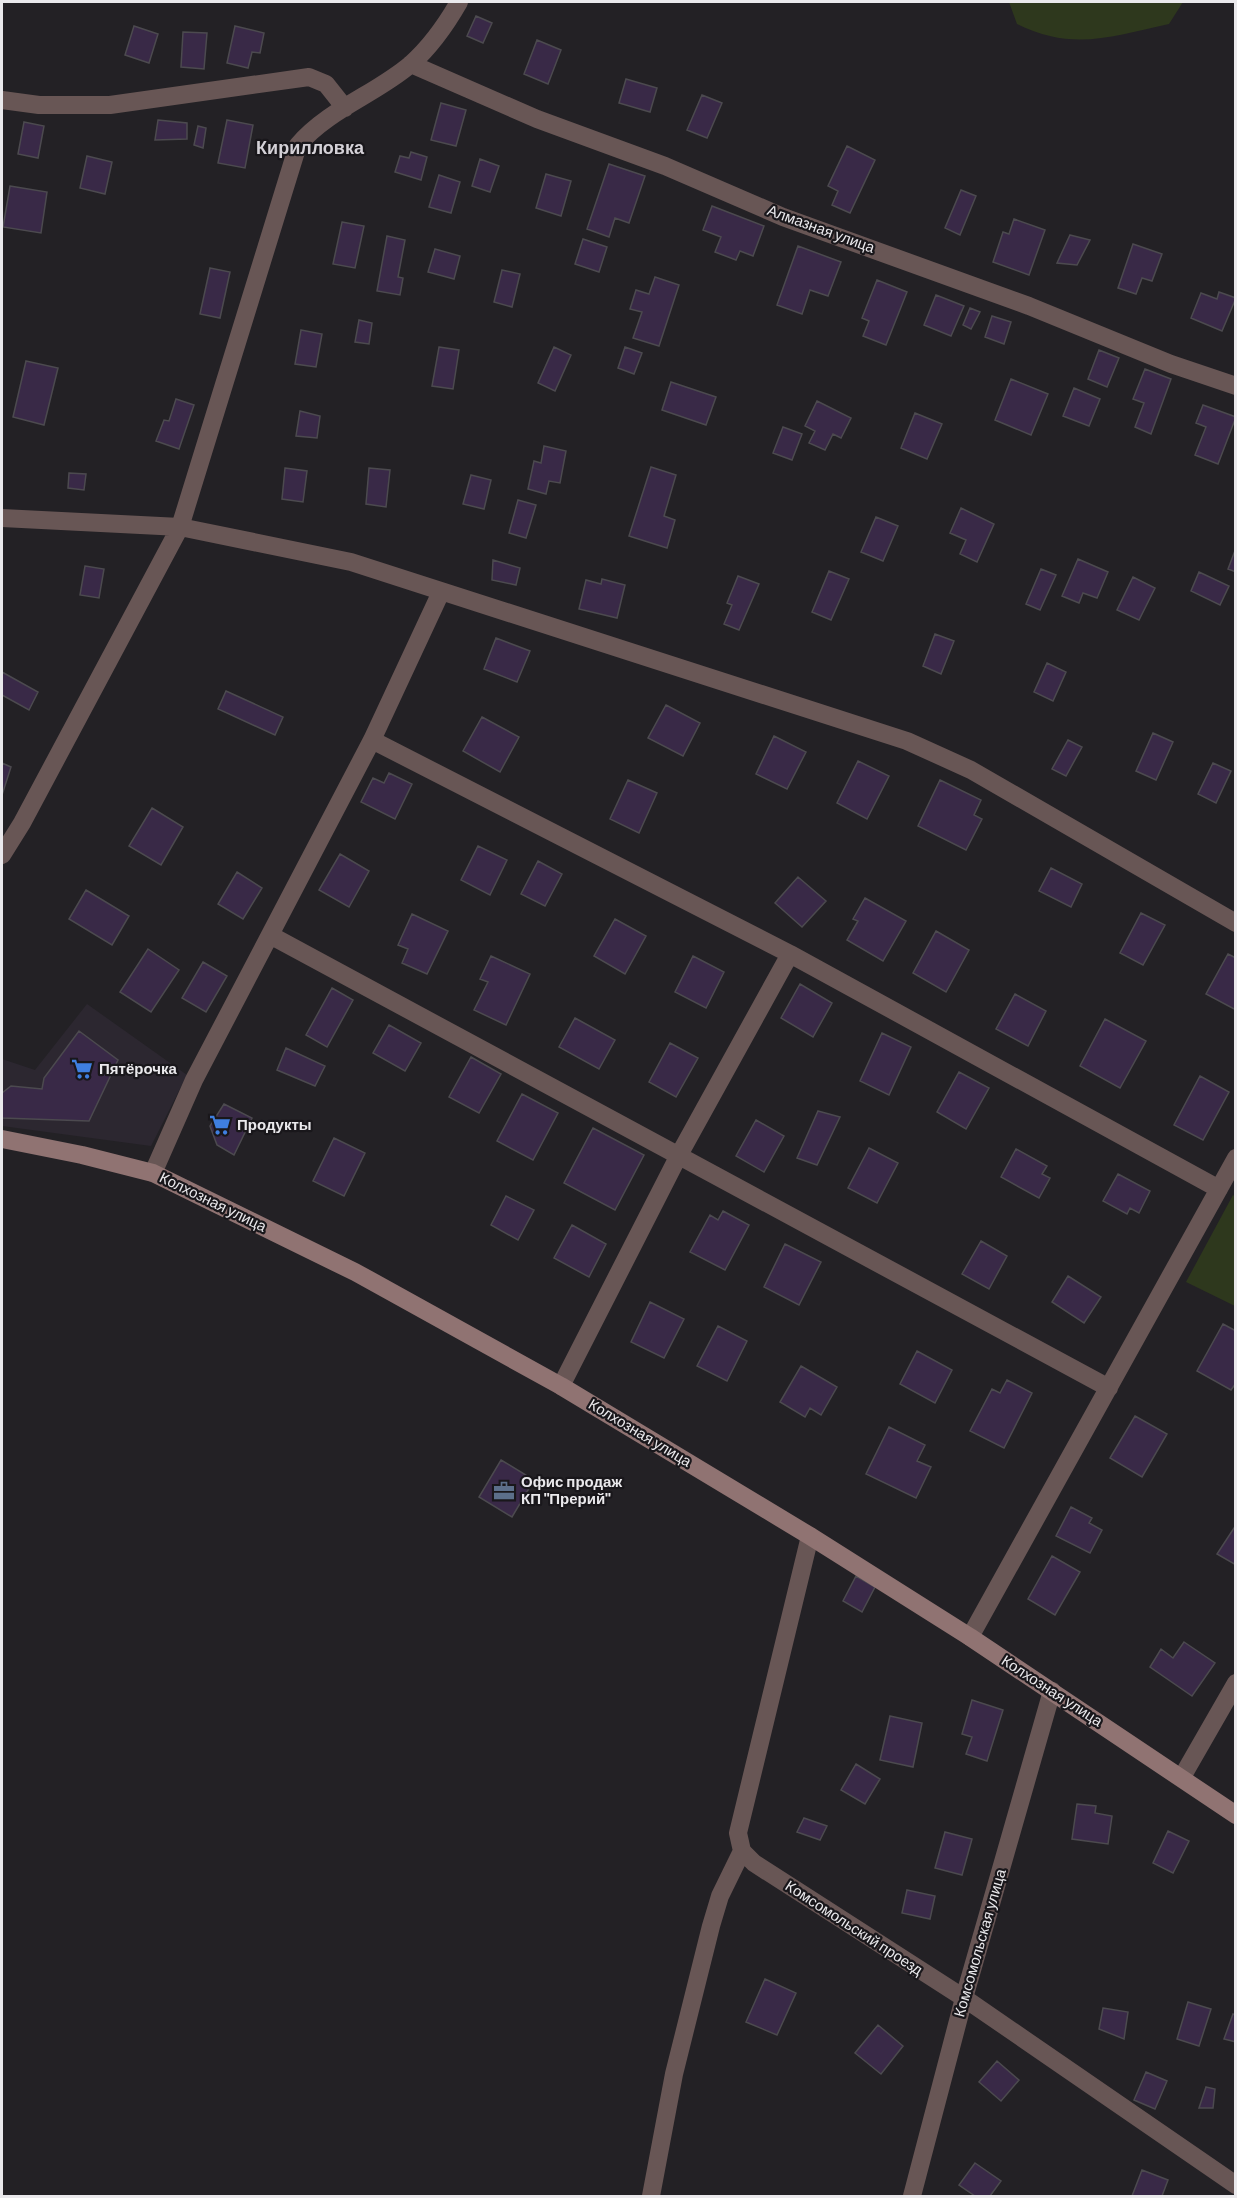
<svg xmlns="http://www.w3.org/2000/svg" width="1237" height="2198" font-family="Barlow,sans-serif">
<rect width="100%" height="100%" fill="#232125"/>
<path fill="#2c2730" d="M 87,1004 L 187,1075 L 151,1146 L 2,1126 L 2,1059 L 35,1070 Z"/>
<path fill="#2e381d" d="M 1009,2 L 1183,2 L 1169,24 C 1112,36 1074,52 1017,24 Z
M 1233,1195 L 1236,1197 L 1235,1306 L 1186,1282 Z"/>
<path fill="#392947" stroke="#4c4a4f" stroke-width="1.5" d="M 476,16 L 492,23 L 483,43 L 467,36 Z
M 134,26 L 158,34 L 149,63 L 125,55 Z
M 235,26 L 264,33 L 260,53 L 252,52 L 248,68 L 227,63 Z
M 183,32 L 207,33 L 204,69 L 181,67 Z
M 537,40 L 561,50 L 548,84 L 524,74 Z
M 626,79 L 657,88 L 650,112 L 619,103 Z
M 702,95 L 722,103 L 707,138 L 687,130 Z
M 441,103 L 466,110 L 456,146 L 431,140 Z
M 158,120 L 187,123 L 187,139 L 155,140 Z
M 227,120 L 253,125 L 245,168 L 218,163 Z
M 24,122 L 44,126 L 38,158 L 18,154 Z
M 198,126 L 206,128 L 203,148 L 194,145 Z
M 847,146 L 875,160 L 850,213 L 832,205 L 838,191 L 828,186 Z
M 411,152 L 427,157 L 421,180 L 395,172 L 400,156 L 409,158 Z
M 87,156 L 112,162 L 105,194 L 80,188 Z
M 480,159 L 499,166 L 490,192 L 472,186 Z
M 609,164 L 645,176 L 629,223 L 615,218 L 609,237 L 587,229 Z
M 546,174 L 571,181 L 561,216 L 536,208 Z
M 439,175 L 460,182 L 451,213 L 429,207 Z
M 10,186 L 47,192 L 41,233 L 3,227 Z
M 961,190 L 976,196 L 960,235 L 945,228 Z
M 712,206 L 764,226 L 753,256 L 740,251 L 736,260 L 715,252 L 721,237 L 703,230 Z
M 1014,219 L 1045,230 L 1029,275 L 993,262 L 1003,232 L 1009,234 Z
M 342,222 L 364,226 L 355,268 L 333,264 Z
M 1070,235 L 1090,240 L 1077,265 L 1057,263 Z
M 387,236 L 405,240 L 398,277 L 403,278 L 400,295 L 377,291 Z
M 583,239 L 607,247 L 599,272 L 575,264 Z
M 1133,244 L 1162,254 L 1152,281 L 1142,278 L 1136,294 L 1118,288 Z
M 798,246 L 841,262 L 828,296 L 810,290 L 802,314 L 777,305 Z
M 435,249 L 460,256 L 454,279 L 428,272 Z
M 210,268 L 230,272 L 220,318 L 200,314 Z
M 502,270 L 520,274 L 512,307 L 494,302 Z
M 655,277 L 679,285 L 659,346 L 633,338 L 642,312 L 630,309 L 636,290 L 649,294 Z
M 877,280 L 907,292 L 886,345 L 863,336 L 869,321 L 862,318 Z
M 1219,292 L 1236,298 L 1222,331 L 1191,318 L 1201,293 L 1217,299 Z
M 936,295 L 964,306 L 951,336 L 924,325 Z
M 970,308 L 980,312 L 971,329 L 963,325 Z
M 992,316 L 1011,322 L 1004,344 L 985,337 Z
M 359,320 L 372,323 L 369,344 L 355,342 Z
M 301,330 L 322,334 L 316,367 L 295,364 Z
M 439,347 L 459,350 L 453,389 L 432,386 Z
M 554,347 L 571,355 L 555,391 L 538,383 Z
M 625,347 L 642,353 L 634,374 L 618,368 Z
M 1099,350 L 1119,358 L 1107,387 L 1088,379 Z
M 26,361 L 58,368 L 44,425 L 13,417 Z
M 1145,369 L 1171,379 L 1151,434 L 1135,427 L 1144,403 L 1133,399 Z
M 1011,379 L 1048,394 L 1031,435 L 995,420 Z
M 671,382 L 716,397 L 706,425 L 662,410 Z
M 1074,388 L 1100,399 L 1089,426 L 1063,416 Z
M 176,399 L 194,405 L 179,449 L 156,441 L 164,420 L 169,421 Z
M 817,401 L 851,418 L 841,438 L 833,434 L 825,450 L 809,443 L 815,431 L 805,426 Z
M 1203,405 L 1236,417 L 1218,464 L 1195,455 L 1206,427 L 1196,423 Z
M 300,411 L 320,416 L 317,438 L 296,436 Z
M 915,413 L 942,424 L 927,459 L 901,448 Z
M 783,427 L 802,434 L 792,460 L 773,453 Z
M 544,446 L 566,451 L 560,483 L 549,481 L 546,494 L 528,489 L 534,461 L 541,463 Z
M 651,467 L 676,475 L 664,516 L 675,520 L 667,548 L 629,536 Z
M 285,468 L 307,471 L 303,502 L 282,499 Z
M 369,468 L 390,470 L 386,507 L 366,504 Z
M 69,473 L 86,474 L 84,490 L 68,488 Z
M 471,475 L 491,480 L 484,509 L 463,504 Z
M 518,500 L 536,505 L 526,538 L 509,533 Z
M 961,508 L 994,524 L 977,562 L 960,554 L 966,540 L 950,533 Z
M 876,517 L 898,526 L 883,561 L 861,552 Z
M 1236,548 L 1236,572 L 1228,569 Z
M 1078,559 L 1108,572 L 1097,598 L 1083,593 L 1079,603 L 1062,596 Z
M 493,560 L 520,568 L 516,585 L 492,580 Z
M 85,566 L 104,569 L 99,598 L 80,595 Z
M 1041,569 L 1056,575 L 1040,610 L 1026,604 Z
M 829,571 L 849,579 L 831,620 L 812,612 Z
M 1199,572 L 1229,586 L 1220,605 L 1191,591 Z
M 738,576 L 759,584 L 739,630 L 724,624 L 732,605 L 727,603 Z
M 1133,577 L 1155,588 L 1139,620 L 1117,610 Z
M 602,579 L 625,585 L 617,618 L 579,609 L 586,580 L 601,584 Z
M 935,634 L 954,641 L 941,674 L 923,666 Z
M 496,638 L 530,651 L 517,682 L 484,669 Z
M 1047,663 L 1066,672 L 1053,701 L 1034,692 Z
M 2,672 L 38,692 L 29,710 L 2,695 Z
M 226,691 L 283,717 L 275,735 L 218,709 Z
M 666,705 L 700,723 L 683,756 L 648,738 Z
M 482,717 L 519,737 L 500,772 L 463,751 Z
M 1153,733 L 1173,742 L 1156,780 L 1136,771 Z
M 774,736 L 806,752 L 787,789 L 756,774 Z
M 1068,740 L 1082,747 L 1066,776 L 1052,769 Z
M 858,761 L 889,776 L 867,819 L 837,803 Z
M 2,763 L 11,767 L 2,795 Z
M 1213,763 L 1231,771 L 1216,803 L 1198,794 Z
M 389,773 L 412,784 L 395,819 L 361,802 L 373,778 L 384,783 Z
M 628,780 L 657,793 L 639,833 L 610,819 Z
M 940,780 L 981,800 L 974,815 L 982,819 L 966,850 L 918,826 Z
M 152,808 L 183,827 L 161,865 L 129,846 Z
M 478,846 L 507,860 L 490,895 L 461,880 Z
M 340,854 L 369,871 L 349,907 L 319,890 Z
M 538,861 L 562,874 L 545,906 L 521,894 Z
M 1051,868 L 1082,884 L 1071,907 L 1039,891 Z
M 237,872 L 262,888 L 243,919 L 218,904 Z
M 798,877 L 826,901 L 802,927 L 775,903 Z
M 86,890 L 129,916 L 112,945 L 69,919 Z
M 865,898 L 906,921 L 883,961 L 847,940 L 858,921 L 853,919 Z
M 1141,913 L 1165,925 L 1143,965 L 1120,953 Z
M 412,914 L 448,931 L 427,974 L 402,963 L 408,949 L 398,945 Z
M 615,919 L 646,936 L 625,974 L 594,956 Z
M 936,931 L 969,950 L 946,992 L 913,973 Z
M 148,949 L 179,970 L 151,1012 L 120,992 Z
M 1228,954 L 1236,958 L 1236,1010 L 1206,994 Z
M 491,956 L 530,974 L 506,1025 L 474,1010 L 488,982 L 480,979 Z
M 693,956 L 724,972 L 706,1008 L 675,992 Z
M 203,962 L 227,976 L 206,1012 L 182,998 Z
M 800,984 L 832,1003 L 813,1037 L 781,1018 Z
M 332,988 L 353,1000 L 327,1047 L 306,1035 Z
M 1015,994 L 1046,1011 L 1028,1046 L 996,1029 Z
M 575,1018 L 615,1040 L 599,1069 L 559,1047 Z
M 1105,1019 L 1146,1041 L 1120,1088 L 1080,1066 Z
M 389,1025 L 421,1043 L 405,1071 L 373,1053 Z
M 79,1031 L 118,1060 L 89,1121 L 2,1118 L 2,1093 L 11,1086 L 42,1089 L 44,1078 Z
M 882,1033 L 911,1047 L 889,1095 L 860,1081 Z
M 670,1043 L 698,1058 L 676,1097 L 649,1082 Z
M 286,1048 L 325,1066 L 315,1086 L 277,1070 Z
M 471,1057 L 501,1074 L 479,1113 L 449,1097 Z
M 959,1072 L 989,1088 L 966,1129 L 937,1112 Z
M 1200,1076 L 1229,1092 L 1203,1140 L 1174,1125 Z
M 522,1094 L 558,1113 L 533,1160 L 497,1141 Z
M 224,1104 L 252,1118 L 234,1155 L 217,1145 L 210,1126 Z
M 818,1111 L 840,1117 L 817,1165 L 797,1158 Z
M 756,1120 L 784,1136 L 764,1172 L 736,1156 Z
M 593,1128 L 644,1155 L 615,1210 L 564,1183 Z
M 334,1138 L 365,1153 L 344,1196 L 313,1181 Z
M 869,1148 L 898,1163 L 877,1203 L 848,1188 Z
M 1016,1149 L 1047,1166 L 1042,1174 L 1050,1178 L 1039,1198 L 1001,1177 Z
M 1118,1174 L 1150,1191 L 1139,1213 L 1130,1208 L 1127,1214 L 1103,1201 Z
M 506,1196 L 534,1210 L 518,1240 L 491,1225 Z
M 723,1211 L 749,1225 L 725,1270 L 690,1252 L 710,1215 L 718,1220 Z
M 572,1225 L 606,1244 L 589,1277 L 554,1258 Z
M 981,1241 L 1007,1256 L 989,1289 L 962,1274 Z
M 785,1244 L 821,1262 L 799,1305 L 764,1287 Z
M 1068,1276 L 1101,1297 L 1084,1323 L 1052,1302 Z
M 650,1302 L 684,1319 L 664,1358 L 631,1342 Z
M 1223,1324 L 1236,1331 L 1236,1383 L 1231,1390 L 1197,1371 Z
M 718,1326 L 747,1341 L 727,1381 L 697,1366 Z
M 917,1351 L 952,1370 L 935,1403 L 900,1384 Z
M 801,1366 L 837,1387 L 821,1415 L 810,1408 L 805,1417 L 780,1402 Z
M 1007,1380 L 1032,1393 L 1004,1448 L 970,1431 L 992,1389 L 1000,1393 Z
M 1135,1416 L 1167,1434 L 1142,1477 L 1110,1458 Z
M 889,1427 L 925,1445 L 917,1461 L 931,1467 L 916,1498 L 866,1474 Z
M 501,1460 L 534,1480 L 512,1517 L 479,1497 Z
M 1071,1507 L 1092,1518 L 1089,1523 L 1102,1530 L 1090,1553 L 1056,1536 Z
M 1236,1525 L 1236,1565 L 1217,1554 Z
M 1052,1556 L 1080,1572 L 1055,1615 L 1028,1599 Z
M 856,1576 L 875,1587 L 862,1612 L 843,1601 Z
M 1184,1642 L 1215,1663 L 1192,1696 L 1150,1667 L 1161,1649 L 1173,1658 Z
M 972,1700 L 1003,1710 L 987,1761 L 966,1754 L 972,1737 L 962,1734 Z
M 890,1716 L 922,1723 L 913,1767 L 880,1760 Z
M 856,1764 L 880,1779 L 865,1804 L 841,1790 Z
M 1077,1804 L 1096,1806 L 1095,1813 L 1112,1816 L 1108,1844 L 1072,1839 Z
M 804,1818 L 827,1826 L 820,1840 L 797,1832 Z
M 1168,1831 L 1189,1841 L 1173,1873 L 1153,1863 Z
M 945,1832 L 972,1839 L 962,1875 L 935,1868 Z
M 907,1890 L 935,1896 L 930,1919 L 902,1913 Z
M 765,1979 L 796,1993 L 777,2035 L 746,2022 Z
M 1188,2002 L 1211,2009 L 1199,2046 L 1177,2039 Z
M 1103,2008 L 1128,2012 L 1124,2039 L 1099,2029 Z
M 1233,2014 L 1236,2015 L 1236,2042 L 1224,2039 Z
M 878,2025 L 903,2046 L 881,2074 L 855,2053 Z
M 997,2061 L 1019,2080 L 1001,2101 L 979,2082 Z
M 1146,2072 L 1167,2081 L 1155,2109 L 1134,2100 Z
M 1206,2087 L 1215,2089 L 1213,2108 L 1199,2108 Z
M 975,2163 L 1001,2181 L 990,2196 L 975,2196 L 959,2185 Z
M 1142,2170 L 1168,2180 L 1162,2196 L 1132,2196 Z"/>
<g fill="none" stroke-linecap="round" stroke-linejoin="round">
<path stroke="#685655" stroke-width="18" d="M 411,64 L 537,119 L 665,166 L 783,217 L 1029,306 L 1171,364 L 1236,386
M 2,100 L 39,105 L 110,105 L 309,77 L 326,84 L 345,108
M 2,518 L 180,527 L 351,562 L 907,741 L 971,770 L 1236,923
M 372,740 L 790,954 L 1219,1189
M 2,855 L 22,823 L 180,527 L 298,145 C 329,109 376,94 411,64 C 430,47 447,23 459,2
M 270,935 L 1109,1388
M 153,1173 L 194,1080 L 372,740 L 441,592
M 561,1386 L 679,1155 L 790,954
M 810,1536 L 738,1833 L 742,1851 L 754,1863 L 964,1998 L 1236,2185
M 970,1637 L 1236,1158
M 1182,1777 L 1236,1683
M 651,2196 L 674,2074 L 711,1926 L 720,1896 L 742,1851
M 912,2196 L 964,1998 L 1052,1691"/>
<path stroke="#907372" stroke-width="18" d="M 2,1139 L 82,1155 L 153,1173 L 355,1272 L 561,1386 L 810,1536 L 970,1637 L 1236,1815"/>
</g>
<defs>
<symbol id="supermarket-bare" viewBox="-9 -9 18 18"><path d="M-6-5.5h2.5l.6 2H6L4.5 2H-2.5L-4.4-4H-6ZM-1.5 3.2a1.3 1.3 0 1 0 .1 0ZM3 3.2a1.3 1.3 0 1 0 .1 0Z" fill="#3f7fe0" stroke="#19171b" stroke-width="2.5" paint-order="stroke"/></symbol>
<symbol id="office-bare" viewBox="-9 -9 18 18"><path d="M-6-3h4V-5.5h4V-3h4V5H-6ZM-1-4.5V-3h2v-1.5ZM-6 0V1H6V0Z" fill="#5c6f8a" stroke="#19171b" stroke-width="2.5" paint-order="stroke"/></symbol>
</defs>
<g fill-rule="evenodd">
<use href="#supermarket-bare" x="67" y="1054" width="30" height="30"/>
<use href="#supermarket-bare" x="205" y="1110" width="30" height="30"/>
<use href="#office-bare" x="489" y="1476" width="30" height="30"/>
</g>
<g text-anchor="middle" stroke-width="4.5" stroke-linejoin="round" paint-order="stroke">
<g font-size="15" fill="#eae9ec" stroke="#19171b">
<text transform="translate(821 229) rotate(20)" y="5">Алмазная улица</text>
<text transform="translate(213 1202) rotate(26)" y="5">Колхозная улица</text>
<text transform="translate(640 1433) rotate(31)" y="5">Колхозная улица</text>
<text transform="translate(1052 1691) rotate(33)" y="5">Колхозная улица</text>
<text transform="translate(854 1928) rotate(33)" y="5">Комсомольский проезд</text>
<text transform="translate(980 1943) rotate(-74)" y="5">Комсомольская улица</text>
</g>
<g font-size="15" font-weight="bold" fill="#eae9ec" stroke="#19171b" text-anchor="start">
<text x="99" y="1074">Пятёрочка</text>
<text x="237" y="1130">Продукты</text>
<text x="521" y="1487">Офис продаж<tspan x="521" dy="17">КП "Прерий"</tspan></text>
</g>
<g font-size="18" font-weight="bold" fill="#d4d1d7" stroke="#19171b">
<text x="310" y="154">Кирилловка</text>
</g>
</g>
<rect width="1237" height="2198" fill="none" stroke="#eae9ec" stroke-width="6"/>
</svg>
